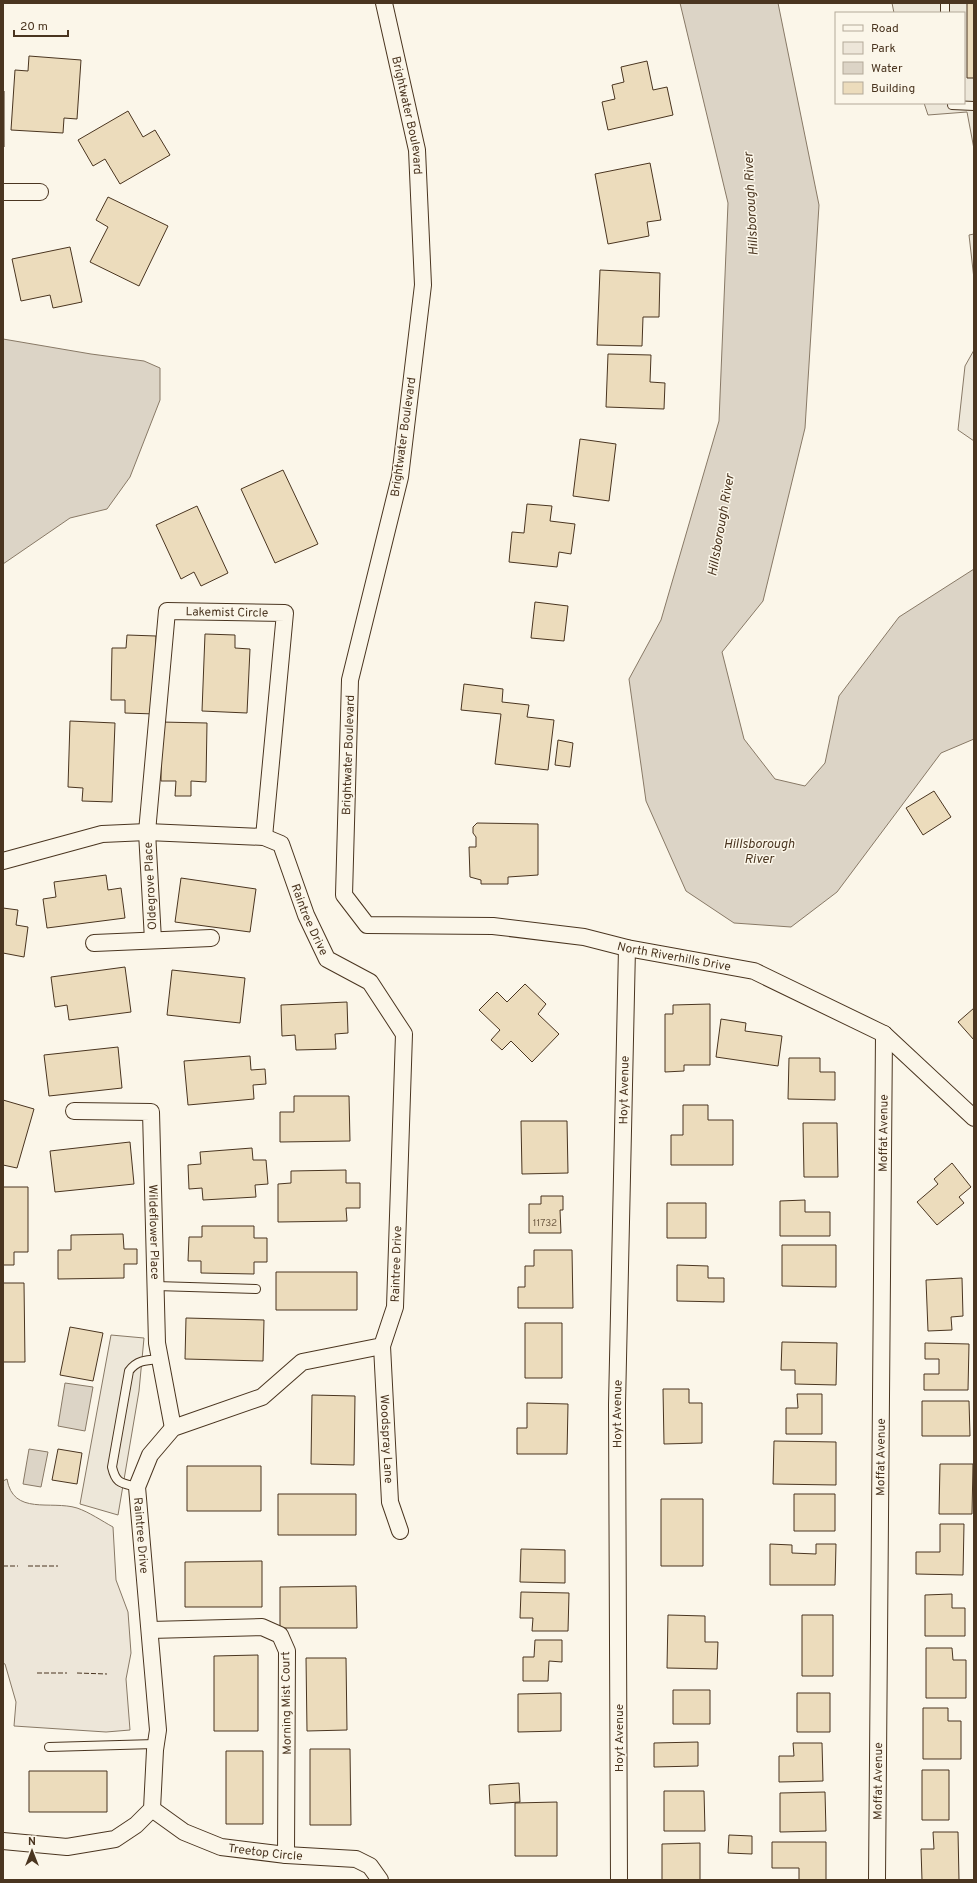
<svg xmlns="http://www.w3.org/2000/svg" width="977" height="1883" font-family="Overpass,sans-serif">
<rect width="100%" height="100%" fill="#fbf6e9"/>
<path fill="#ede6d9" stroke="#887966" d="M 7,1479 C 13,1516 51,1500 77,1508 C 89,1512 102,1521 113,1527 L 116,1580 L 128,1612 L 131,1653 L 126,1679 L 130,1730 L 106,1732 L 14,1726 L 16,1702 L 5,1664 L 3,1663 L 3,1481 Z"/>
<path fill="#ede7d9" stroke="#887966" d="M 892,3 L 974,3 L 974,149 L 967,112 L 928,115 L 924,103 L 964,103 L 964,13 L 894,13 Z
M 974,234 L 974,279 L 969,235 Z
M 974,350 L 974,441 L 958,430 L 965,366 Z
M 111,1335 L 144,1338 L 139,1391 L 118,1515 L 80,1504 Z"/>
<path fill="#dcd4c6" stroke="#887966" d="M 680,3 L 778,3 L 819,205 L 805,428 L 763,601 L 722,652 L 744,739 L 775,779 L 805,786 L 825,763 L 839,696 L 899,617 L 974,569 L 974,739 L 941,753 L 837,892 L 791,927 L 734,923 L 686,891 L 646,801 L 629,679 L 661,620 L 719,421 L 728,203 Z
M 3,339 L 91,354 L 144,361 L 160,368 L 160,400 L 130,477 L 107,509 L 70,518 L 3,564 Z
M 65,1383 L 93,1387 L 85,1431 L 58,1426 Z
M 29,1449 L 48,1452 L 41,1487 L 23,1484 Z"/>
<path fill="#ecdcbc" stroke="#4a3520" d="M 967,3 L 974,3 L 974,78 L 967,78 Z
M 29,56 L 81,60 L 77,119 L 64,118 L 63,133 L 11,130 L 15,70 L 28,71 Z
M 647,61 L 653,90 L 667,87 L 673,115 L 608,130 L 602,102 L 615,99 L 612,85 L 624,82 L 621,67 Z
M 3,91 L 4,91 L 4,147 L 3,147 Z
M 128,111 L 143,137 L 155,130 L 170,155 L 120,184 L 105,159 L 93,166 L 78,140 Z
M 650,163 L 661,220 L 647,222 L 649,236 L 608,244 L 595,174 Z
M 108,197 L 168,226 L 139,286 L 90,262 L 108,227 L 96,220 Z
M 70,247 L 82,302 L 53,308 L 50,295 L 21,301 L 12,259 Z
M 600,270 L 660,273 L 659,317 L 643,317 L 642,346 L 597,345 Z
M 608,354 L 651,355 L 650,382 L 665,383 L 664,409 L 606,407 Z
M 580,439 L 616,444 L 609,501 L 573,496 Z
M 283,470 L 318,544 L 275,563 L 241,489 Z
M 527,504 L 552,506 L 550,521 L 575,524 L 571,554 L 559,552 L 557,567 L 509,562 L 512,532 L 524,533 Z
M 197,506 L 228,573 L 201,586 L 194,572 L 181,579 L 156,525 Z
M 535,602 L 568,606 L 564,641 L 531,638 Z
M 205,634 L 235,635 L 235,648 L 250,649 L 247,713 L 202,711 Z
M 127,635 L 156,636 L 155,714 L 125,713 L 125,700 L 111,700 L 112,648 L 126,648 Z
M 464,684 L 503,689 L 502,702 L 529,705 L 527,717 L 554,720 L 548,770 L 495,764 L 501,714 L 461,710 Z
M 70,721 L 115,723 L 112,802 L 82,801 L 83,788 L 68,787 Z
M 161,722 L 207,723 L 206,782 L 191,781 L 191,796 L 175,796 L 176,781 L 161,781 Z
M 558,740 L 573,743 L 570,767 L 555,765 Z
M 934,791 L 951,817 L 923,835 L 906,808 Z
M 477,823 L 538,824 L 538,875 L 508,877 L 508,884 L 481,884 L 481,880 L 470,877 L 469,847 L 476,847 L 476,837 L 473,833 L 473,827 Z
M 106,875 L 108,890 L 121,888 L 125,918 L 47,928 L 43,899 L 56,897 L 54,882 Z
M 181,878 L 256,889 L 250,932 L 175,922 Z
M 3,908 L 18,910 L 16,925 L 28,927 L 24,957 L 3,953 Z
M 125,967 L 131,1012 L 69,1020 L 67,1005 L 55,1007 L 51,977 Z
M 172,970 L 245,978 L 240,1023 L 167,1015 Z
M 525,984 L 546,1004 L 538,1014 L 559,1034 L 532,1062 L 511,1041 L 502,1050 L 491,1040 L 500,1030 L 479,1010 L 497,992 L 507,1002 Z
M 347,1002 L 348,1033 L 335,1034 L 336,1049 L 296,1050 L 295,1035 L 282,1036 L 281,1005 Z
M 710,1004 L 710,1065 L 684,1065 L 684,1071 L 665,1072 L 665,1014 L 673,1014 L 673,1005 Z
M 974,1008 L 974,1040 L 958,1022 Z
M 721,1019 L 746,1023 L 745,1031 L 782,1036 L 778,1066 L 716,1057 Z
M 118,1047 L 122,1088 L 49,1096 L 44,1055 Z
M 250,1056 L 251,1070 L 265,1069 L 266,1084 L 253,1085 L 254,1099 L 188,1105 L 184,1061 Z
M 789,1058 L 820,1058 L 820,1072 L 835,1072 L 835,1100 L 788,1099 Z
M 294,1096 L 349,1096 L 350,1141 L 280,1142 L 280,1112 L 294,1112 Z
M 3,1100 L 34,1109 L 17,1168 L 3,1165 Z
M 683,1105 L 708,1105 L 708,1120 L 733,1120 L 733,1165 L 671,1165 L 671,1135 L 683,1135 Z
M 521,1121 L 567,1121 L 568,1173 L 522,1174 Z
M 803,1123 L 837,1123 L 838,1177 L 804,1177 Z
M 130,1142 L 134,1184 L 55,1192 L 50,1151 Z
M 252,1148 L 253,1160 L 266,1160 L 268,1184 L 255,1185 L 256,1197 L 203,1200 L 202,1188 L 189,1189 L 188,1165 L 201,1164 L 200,1152 Z
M 952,1163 L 971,1187 L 959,1197 L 964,1203 L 937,1225 L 917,1202 L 938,1184 L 934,1179 Z
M 346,1170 L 346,1183 L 360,1183 L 360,1208 L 346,1208 L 347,1221 L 278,1222 L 278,1184 L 291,1183 L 291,1171 Z
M 3,1187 L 28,1187 L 28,1252 L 14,1252 L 14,1265 L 3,1265 Z
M 541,1196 L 563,1196 L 563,1210 L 560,1210 L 561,1233 L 529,1233 L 529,1204 L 541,1204 Z
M 805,1200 L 805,1212 L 830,1212 L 830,1236 L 780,1236 L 780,1201 Z
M 667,1203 L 706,1203 L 706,1238 L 667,1238 Z
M 202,1226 L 254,1226 L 254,1238 L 267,1238 L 267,1262 L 254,1262 L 254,1274 L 201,1273 L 201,1261 L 188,1261 L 189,1237 L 202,1237 Z
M 123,1234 L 124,1249 L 137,1249 L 137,1264 L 124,1264 L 124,1278 L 58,1279 L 58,1250 L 71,1250 L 71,1235 Z
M 782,1245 L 836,1245 L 836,1287 L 782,1286 Z
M 534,1250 L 572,1250 L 573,1308 L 518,1308 L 518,1287 L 525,1287 L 525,1266 L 534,1266 Z
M 677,1265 L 708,1266 L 708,1278 L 724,1278 L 724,1302 L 677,1301 Z
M 276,1272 L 357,1272 L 357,1310 L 276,1310 Z
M 962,1278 L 963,1316 L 951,1317 L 952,1330 L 928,1331 L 926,1280 Z
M 3,1283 L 24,1283 L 25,1362 L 3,1362 Z
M 186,1318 L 264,1320 L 263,1361 L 185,1359 Z
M 525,1323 L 562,1323 L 562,1378 L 525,1378 Z
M 70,1327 L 103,1333 L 93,1381 L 60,1375 Z
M 782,1342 L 837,1343 L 836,1385 L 795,1384 L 795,1370 L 781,1370 Z
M 925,1343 L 969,1344 L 968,1390 L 924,1390 L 924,1374 L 939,1374 L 939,1359 L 925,1359 Z
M 663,1389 L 689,1389 L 689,1403 L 702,1403 L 702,1443 L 664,1444 Z
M 797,1394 L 822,1394 L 822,1434 L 786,1434 L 786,1408 L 798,1408 Z
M 312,1395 L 355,1396 L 354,1465 L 311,1464 Z
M 922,1401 L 969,1401 L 970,1436 L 922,1436 Z
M 527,1403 L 568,1404 L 567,1454 L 517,1454 L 517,1428 L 527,1428 Z
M 774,1441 L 836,1442 L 836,1485 L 773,1484 Z
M 58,1449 L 82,1453 L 77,1484 L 52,1480 Z
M 940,1464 L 973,1464 L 972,1514 L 939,1514 Z
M 187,1466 L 261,1466 L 261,1511 L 187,1511 Z
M 278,1494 L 356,1494 L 356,1535 L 278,1535 Z
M 794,1494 L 835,1494 L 835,1531 L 794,1531 Z
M 661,1499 L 703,1499 L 703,1566 L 661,1566 Z
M 940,1524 L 964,1524 L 963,1575 L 916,1574 L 916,1552 L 940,1552 Z
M 770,1544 L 792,1545 L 792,1553 L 816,1554 L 816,1544 L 836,1544 L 835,1585 L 770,1585 Z
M 521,1549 L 565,1550 L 565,1583 L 520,1582 Z
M 262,1561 L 262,1607 L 185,1607 L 185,1562 Z
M 356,1586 L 357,1628 L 280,1628 L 280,1587 Z
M 521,1592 L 569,1593 L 568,1631 L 532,1631 L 533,1618 L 520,1618 Z
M 952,1594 L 952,1608 L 965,1608 L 965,1636 L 925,1636 L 925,1595 Z
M 668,1615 L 705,1616 L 705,1642 L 718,1642 L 717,1669 L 667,1668 Z
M 802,1615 L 833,1615 L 833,1676 L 802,1676 Z
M 535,1640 L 562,1640 L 562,1662 L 549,1661 L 548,1681 L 523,1681 L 523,1657 L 534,1657 Z
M 926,1648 L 952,1648 L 953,1660 L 966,1660 L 966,1698 L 926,1698 Z
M 258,1655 L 258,1731 L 214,1731 L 214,1656 Z
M 306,1658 L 346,1658 L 347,1730 L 307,1731 Z
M 673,1690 L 710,1690 L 710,1724 L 673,1724 Z
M 561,1693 L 561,1731 L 518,1732 L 518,1694 Z
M 797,1693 L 830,1693 L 830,1732 L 797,1732 Z
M 923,1708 L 948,1708 L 948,1721 L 961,1721 L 961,1759 L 923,1759 Z
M 698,1742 L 698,1766 L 654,1767 L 654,1743 Z
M 793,1743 L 822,1743 L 823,1781 L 779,1782 L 779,1756 L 794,1756 Z
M 310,1749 L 350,1749 L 351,1825 L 310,1825 Z
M 226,1751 L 263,1751 L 263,1824 L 226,1824 Z
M 922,1770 L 949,1770 L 949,1820 L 922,1820 Z
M 29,1771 L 107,1771 L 107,1812 L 29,1812 Z
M 519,1783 L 520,1802 L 490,1804 L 489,1785 Z
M 664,1791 L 704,1791 L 705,1831 L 664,1831 Z
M 825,1792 L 826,1831 L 780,1832 L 780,1793 Z
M 557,1802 L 557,1856 L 515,1856 L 515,1803 Z
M 933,1832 L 958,1832 L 959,1880 L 922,1880 L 921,1849 L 934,1849 Z
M 729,1835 L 752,1836 L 752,1854 L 728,1853 Z
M 772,1842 L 826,1842 L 826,1880 L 799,1880 L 799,1868 L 772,1868 Z
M 700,1843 L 700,1880 L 662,1880 L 662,1844 Z"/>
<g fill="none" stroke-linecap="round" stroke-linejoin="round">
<defs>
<path id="service" d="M 945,3 L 945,13
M 952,103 L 952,105 L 974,106
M 156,1286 L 256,1289
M 137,1487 C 121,1483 116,1484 112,1467 L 129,1371 C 137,1360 147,1360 160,1359
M 49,1747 L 155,1744"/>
<g id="minor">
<path id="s1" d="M 384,3 L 417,150 L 423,285 L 400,477 L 350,680 L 344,895 L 367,925 L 493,926 L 584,937 L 627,948 L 754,971 L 884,1034 L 974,1118"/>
<path d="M 3,192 L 40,192"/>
<path id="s2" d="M 3,861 L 102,834 L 147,832 L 264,837 L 281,844 L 306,915 L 327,959 L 370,982 L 404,1034 L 395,1307 L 382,1346 L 302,1362 L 262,1397 L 173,1428 L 150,1455 L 137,1487 L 158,1730 L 155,1750 L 152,1809 L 136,1825 L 115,1839 L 67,1847 L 3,1841"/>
<path id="s3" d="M 153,940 L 147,832 L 167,611 L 285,613 L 264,837"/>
<path d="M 94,943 L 211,938"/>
<path id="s4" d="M 74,1111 L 151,1112 L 157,1343 L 173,1428"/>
<path id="s5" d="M 382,1346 L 390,1502 L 400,1531"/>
<path d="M 150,1630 L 262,1627 L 280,1635 L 287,1651 L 286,1855"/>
<path id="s6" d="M 152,1809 L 184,1832 L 221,1847 L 286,1855 L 356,1859 L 370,1866 L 380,1880"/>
<path id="s7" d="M 619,1880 L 617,1405 L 627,948"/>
<path id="s8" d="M 877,1880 L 884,1034"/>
</g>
</defs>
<use href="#service" stroke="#4a3520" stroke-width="10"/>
<use href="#minor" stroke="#4a3520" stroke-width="18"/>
<use href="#service" stroke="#fbf6e9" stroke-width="8"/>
<use href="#minor" stroke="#fbf6e9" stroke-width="16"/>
<path stroke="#4a3520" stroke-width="1" stroke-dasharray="5 2" stroke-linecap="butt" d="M 3,1566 L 18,1566
M 28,1566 L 58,1566
M 37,1673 L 67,1673
M 77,1673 L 107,1674"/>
</g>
<g text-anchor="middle" stroke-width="3" stroke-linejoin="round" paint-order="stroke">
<g font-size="10" fill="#725f47">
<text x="545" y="1226">11732</text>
</g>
<g font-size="12" fill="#4a3520" stroke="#fbf6e9">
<text dy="4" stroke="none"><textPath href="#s1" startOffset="115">Brightwater Boulevard</textPath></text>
<text transform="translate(403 437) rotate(-82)" y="4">Brightwater Boulevard</text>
<text dy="4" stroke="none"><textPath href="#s3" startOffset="390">Lakemist Circle</textPath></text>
<text transform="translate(348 755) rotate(-88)" y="4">Brightwater Boulevard</text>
<text transform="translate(150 886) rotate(-93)" y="4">Oldegrove Place</text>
<text dy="4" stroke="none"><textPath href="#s2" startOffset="364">Raintree Drive</textPath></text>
<text dy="4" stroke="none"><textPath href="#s1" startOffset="1251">North Riverhills Drive</textPath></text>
<text dy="4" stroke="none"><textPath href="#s7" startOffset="790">Hoyt Avenue</textPath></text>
<text dy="4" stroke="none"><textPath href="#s8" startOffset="747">Moffat Avenue</textPath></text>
<text dy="4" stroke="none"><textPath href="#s4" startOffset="197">Wildeflower Place</textPath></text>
<text transform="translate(396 1264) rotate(-88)" y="4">Raintree Drive</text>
<text dy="4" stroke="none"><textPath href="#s7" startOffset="466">Hoyt Avenue</textPath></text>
<text dy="4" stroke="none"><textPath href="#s5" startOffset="93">Woodspray Lane</textPath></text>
<text dy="4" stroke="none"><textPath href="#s8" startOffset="423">Moffat Avenue</textPath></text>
<text dy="4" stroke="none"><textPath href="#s2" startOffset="1180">Raintree Drive</textPath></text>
<text transform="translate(286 1703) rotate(-91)" y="4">Morning Mist Court</text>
<text transform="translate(619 1738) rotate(-90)" y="4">Hoyt Avenue</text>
<text dy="4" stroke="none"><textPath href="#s8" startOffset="99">Moffat Avenue</textPath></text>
<text dy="4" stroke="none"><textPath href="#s6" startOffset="124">Treetop Circle</textPath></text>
</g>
<g font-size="13" font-style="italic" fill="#4a3520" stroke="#fbf6e9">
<text transform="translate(750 204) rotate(-93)" y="5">Hillsborough River</text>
<text transform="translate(720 525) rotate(-80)" y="5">Hillsborough River</text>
<text x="759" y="848">Hillsborough<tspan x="759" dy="15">River</tspan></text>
</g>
</g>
<rect width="977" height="1883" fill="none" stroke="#4a3520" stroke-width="8"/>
<rect x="835" y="12" width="130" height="92" fill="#fbf6e9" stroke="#b4a999"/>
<rect x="843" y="25" width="20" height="6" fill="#fbf6e9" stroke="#b4a999"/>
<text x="871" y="32" font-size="12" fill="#4a3520">Road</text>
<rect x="843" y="42" width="20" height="12" fill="#ede6d9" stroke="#b4a999"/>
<text x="871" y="52" font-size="12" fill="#4a3520">Park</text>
<rect x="843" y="62" width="20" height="12" fill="#dcd4c6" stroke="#b4a999"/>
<text x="871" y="72" font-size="12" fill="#4a3520">Water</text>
<rect x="843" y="82" width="20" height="12" fill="#ecdcbc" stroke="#b4a999"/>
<text x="871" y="92" font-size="12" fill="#4a3520">Building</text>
<g transform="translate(32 1851)" stroke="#fbf6e9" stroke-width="3" paint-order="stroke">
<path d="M0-3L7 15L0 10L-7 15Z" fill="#4a3520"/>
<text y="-6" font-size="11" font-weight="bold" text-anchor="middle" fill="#4a3520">N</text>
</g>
<path d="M14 30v6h54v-6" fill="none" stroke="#4a3520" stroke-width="2"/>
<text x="20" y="30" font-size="12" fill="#4a3520" stroke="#fbf6e9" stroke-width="3" paint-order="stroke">20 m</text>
</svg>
